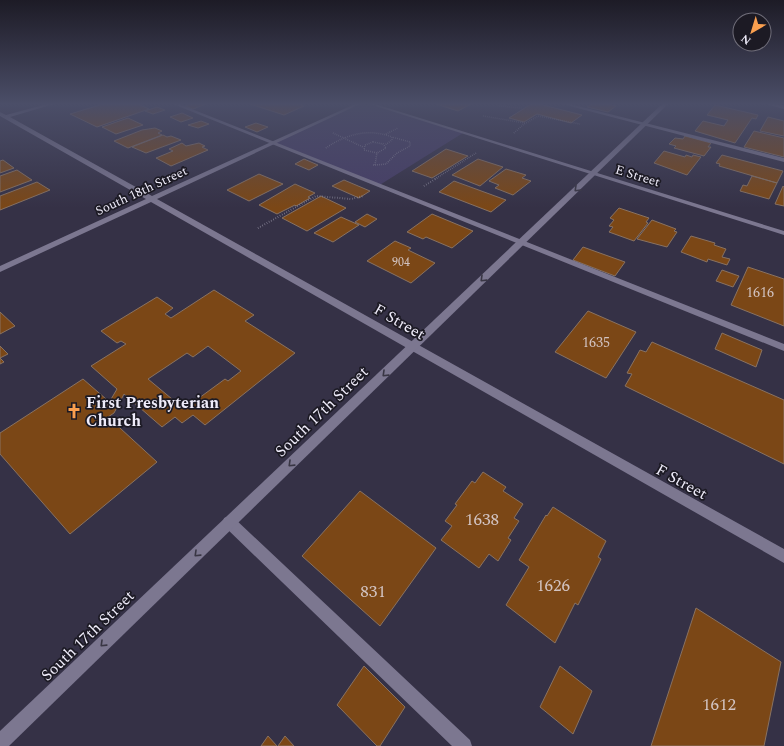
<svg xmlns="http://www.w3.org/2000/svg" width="784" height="746" font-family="Spectral,serif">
<rect width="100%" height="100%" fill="#353146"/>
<path fill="#463d66" d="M 358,104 L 371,104 L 463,133 L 378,186 L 273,143 Z"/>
<path fill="#7b4716" stroke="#897261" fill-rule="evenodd" d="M 103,104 L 138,104 L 149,109 L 97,127 L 70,114 Z
M 191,104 L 206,104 L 193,109 L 185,106 Z
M 250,104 L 303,104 L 301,105 L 304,106 L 284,115 Z
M 436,104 L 471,104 L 458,111 Z
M 531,104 L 539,104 L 582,115 L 571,123 L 537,114 L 524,122 L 509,118 Z
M 592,104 L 606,104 L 616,106 L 608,112 L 587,107 Z
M 715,105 L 758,115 L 756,119 L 752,118 L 735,143 L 695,131 L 703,121 L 724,126 L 728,120 L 707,115 Z
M 157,107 L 165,110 L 153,114 L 145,111 Z
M 182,113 L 193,118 L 181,122 L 170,117 Z
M 768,117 L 784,121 L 784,136 L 760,131 Z
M 128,118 L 143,125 L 116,134 L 102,127 Z
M 201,121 L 209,124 L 198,128 L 188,125 Z
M 256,123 L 268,127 L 257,132 L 245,127 Z
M 155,128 L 162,131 L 158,133 L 162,135 L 128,148 L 114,141 L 142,130 Z
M 754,131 L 784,138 L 784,157 L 744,147 Z
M 163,135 L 167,137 L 171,136 L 181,140 L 146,153 L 132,147 Z
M 685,136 L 711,143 L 708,147 L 711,147 L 704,156 L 674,148 L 676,146 L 669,144 L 675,138 L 683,139 Z
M 182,143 L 186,146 L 199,143 L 205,146 L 202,147 L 208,150 L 171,166 L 156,158 L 173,151 L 169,149 Z
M 446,149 L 468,156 L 432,178 L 412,171 Z
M 664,151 L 685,157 L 686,155 L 692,157 L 693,155 L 701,157 L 687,175 L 654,163 Z
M 722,155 L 783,171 L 777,183 L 719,166 L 720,164 L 716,163 Z
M 304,159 L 318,165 L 309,170 L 295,164 Z
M 478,159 L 503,167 L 480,186 L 452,175 Z
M 3,160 L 14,168 L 0,173 L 0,161 Z
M 506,169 L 526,175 L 522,178 L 531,181 L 513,195 L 495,188 L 499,185 L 489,181 Z
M 17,170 L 32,180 L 0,192 L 0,176 Z
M 259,174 L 283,184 L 249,201 L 227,190 Z
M 752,176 L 777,183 L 769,199 L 740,191 L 743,185 L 747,186 Z
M 344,180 L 370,191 L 359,198 L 332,186 Z
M 454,181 L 506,200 L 491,212 L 439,192 Z
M 37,182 L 50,190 L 0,210 L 0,196 Z
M 295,184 L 315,193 L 308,197 L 310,198 L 296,206 L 295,205 L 277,214 L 259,205 Z
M 783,186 L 784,187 L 784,206 L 775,204 Z
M 321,196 L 346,208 L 307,231 L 282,218 Z
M 619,208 L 649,218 L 646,222 L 648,223 L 634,241 L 609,232 L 613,227 L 609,226 L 614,220 L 610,218 Z
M 367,214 L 377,219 L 365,227 L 355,222 Z
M 432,214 L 473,231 L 452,248 L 426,237 L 423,239 L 407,232 Z
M 341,217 L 359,225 L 333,242 L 314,233 Z
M 652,220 L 676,229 L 674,231 L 677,232 L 667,247 L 637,239 Z
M 691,236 L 715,243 L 714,245 L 726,249 L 722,257 L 730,259 L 727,265 L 708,259 L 707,262 L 681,252 Z
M 395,241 L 411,248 L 408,250 L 435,263 L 411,283 L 367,261 Z
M 583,247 L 625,262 L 615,276 L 573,260 Z
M 748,267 L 784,279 L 784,326 L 731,305 Z
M 722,270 L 739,276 L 733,287 L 716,281 Z
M 214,290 L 254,315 L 245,321 L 295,353 L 205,425 L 193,415 L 182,423 L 175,417 L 162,427 L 124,394 L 114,413 L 108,417 L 157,462 L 70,534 L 0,454 L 0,433 L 83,379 L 106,399 L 103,403 L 107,406 L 117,389 L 91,366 L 126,344 L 121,341 L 117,343 L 101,331 L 157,297 L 173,308 L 165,314 L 171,318 ZM 208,346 L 241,371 L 228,381 L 225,379 L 184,409 L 148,379 L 187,353 L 193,357 Z
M 588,311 L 636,332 L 606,378 L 555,352 Z
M 0,312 L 15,326 L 0,334 Z
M 722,333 L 762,350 L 756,367 L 715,349 Z
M 652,342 L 784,400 L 784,464 L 625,386 L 632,374 L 627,373 L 640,350 L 646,352 Z
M 0,346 L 8,354 L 0,358 L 4,362 L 0,364 Z
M 483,472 L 506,487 L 503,491 L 523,504 L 514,518 L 519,521 L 508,538 L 511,540 L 498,561 L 489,554 L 479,568 L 441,540 L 452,526 L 445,521 L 457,505 L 455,504 L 472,481 L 475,483 Z
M 360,491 L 436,548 L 380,626 L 302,556 Z
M 553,507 L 606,541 L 598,557 L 601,559 L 578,605 L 575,603 L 555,643 L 506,605 L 529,567 L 519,560 L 546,515 L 547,516 Z
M 696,608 L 781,662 L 764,746 L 651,746 Z
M 364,666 L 405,707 L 380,746 L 377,746 L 337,705 Z
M 560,666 L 592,691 L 573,734 L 540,707 Z
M 268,736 L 277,746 L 261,746 Z
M 285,736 L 294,746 L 278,746 Z"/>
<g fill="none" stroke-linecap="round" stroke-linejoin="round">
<path stroke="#9996a7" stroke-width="1.5" stroke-dasharray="0.5 1.5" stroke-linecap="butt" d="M 499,106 L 522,108
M 483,116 L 525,123
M 333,133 L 363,147
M 514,133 L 524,124 L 538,116 L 580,124
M 386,134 L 398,128
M 373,142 L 383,144 L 386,148 L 377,153 L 364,150 L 365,145 Z
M 326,148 C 346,134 369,128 392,137 L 392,140 L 385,145
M 373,165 L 375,165 L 377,153
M 375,165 L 386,164 L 397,153 L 410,146 L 410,142 L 392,137
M 435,179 L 476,153"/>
<path stroke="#9996a7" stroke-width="2" stroke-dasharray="0.5 2" stroke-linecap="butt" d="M 424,186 L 437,178
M 258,228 L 316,196 L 351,199 L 363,196"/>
<path fill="#7c7790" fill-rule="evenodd" d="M 173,104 L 179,104 L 784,344 L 784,351 Z
M 562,104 L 570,104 L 784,158 L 784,162 Z
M 229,516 L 234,518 L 470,740 L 472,746 L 452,746 L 224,526 L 223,522 L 224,518 Z"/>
<path fill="#7c7790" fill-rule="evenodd" d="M 47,104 L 54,104 L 10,117 L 152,196 L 355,104 L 360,104 L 157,199 L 784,549 L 784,563 L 151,202 L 0,272 L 0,266 L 146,199 L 0,116 L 0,112 L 6,115 Z
M 369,104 L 375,104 L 784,231 L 784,235 Z"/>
<path fill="#7c7790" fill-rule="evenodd" d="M 768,104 L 784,105 L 784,109 L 769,105 Z"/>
<path fill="#7c7790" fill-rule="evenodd" d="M 662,104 L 668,104 L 9,746 L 0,746 L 0,731 Z"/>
</g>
<defs><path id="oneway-chevron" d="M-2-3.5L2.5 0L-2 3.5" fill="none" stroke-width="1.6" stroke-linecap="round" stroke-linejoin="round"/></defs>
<g stroke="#393644">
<use href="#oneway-chevron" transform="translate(577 189) rotate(136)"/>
<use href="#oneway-chevron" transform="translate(483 279) rotate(136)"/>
<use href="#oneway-chevron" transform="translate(385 374) rotate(136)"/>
<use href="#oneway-chevron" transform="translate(291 464) rotate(136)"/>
<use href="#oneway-chevron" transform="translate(197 554) rotate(136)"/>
<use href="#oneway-chevron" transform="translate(103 644) rotate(136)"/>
</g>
<linearGradient id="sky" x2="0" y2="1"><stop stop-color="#1d1b26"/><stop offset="0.5" stop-color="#4b4e68"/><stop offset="1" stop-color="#4b4e68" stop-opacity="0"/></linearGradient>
<rect width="784" height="208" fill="url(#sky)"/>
<defs>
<symbol id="church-bare" viewBox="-9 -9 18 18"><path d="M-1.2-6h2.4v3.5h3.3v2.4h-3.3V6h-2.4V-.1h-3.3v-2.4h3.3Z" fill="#fa9f4f" stroke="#1c1a24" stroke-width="2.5" paint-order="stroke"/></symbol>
</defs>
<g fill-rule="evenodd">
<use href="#church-bare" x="63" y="400" width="22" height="22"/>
</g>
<g text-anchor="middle" stroke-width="3.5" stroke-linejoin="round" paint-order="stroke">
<g font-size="12" fill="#d2c3c1">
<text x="401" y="266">904</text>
</g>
<g font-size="13" fill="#efecfa" stroke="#1c1a24">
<text transform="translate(638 175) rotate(17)" y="5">E Street</text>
<text transform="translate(141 190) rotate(-25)" y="5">South 18th Street</text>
</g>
<g font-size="14" fill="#d2c3c1">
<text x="760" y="297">1616</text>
<text x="596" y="347">1635</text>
</g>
<g font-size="16" fill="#efecfa" stroke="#1c1a24">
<text transform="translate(400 321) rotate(30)" y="6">F Street</text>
<text transform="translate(321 411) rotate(-44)" y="6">South 17th Street</text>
<text transform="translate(682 481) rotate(29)" y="6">F Street</text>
<text transform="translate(87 635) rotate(-44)" y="6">South 17th Street</text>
</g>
<g font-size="16" font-weight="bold" fill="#efecfa" stroke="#1c1a24" text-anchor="start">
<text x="86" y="408">First Presbyterian<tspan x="86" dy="18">Church</tspan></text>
</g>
<g font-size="17" fill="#d2c3c1">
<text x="482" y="525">1638</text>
<text x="553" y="591">1626</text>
<text x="373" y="597">831</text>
<text x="719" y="710">1612</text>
</g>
</g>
<g transform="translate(752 32) rotate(218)"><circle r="19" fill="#1c1a24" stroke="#706e7a"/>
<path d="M0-3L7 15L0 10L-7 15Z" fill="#fa9f4f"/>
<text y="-6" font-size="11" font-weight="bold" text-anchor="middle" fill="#efecfa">N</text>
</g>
</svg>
